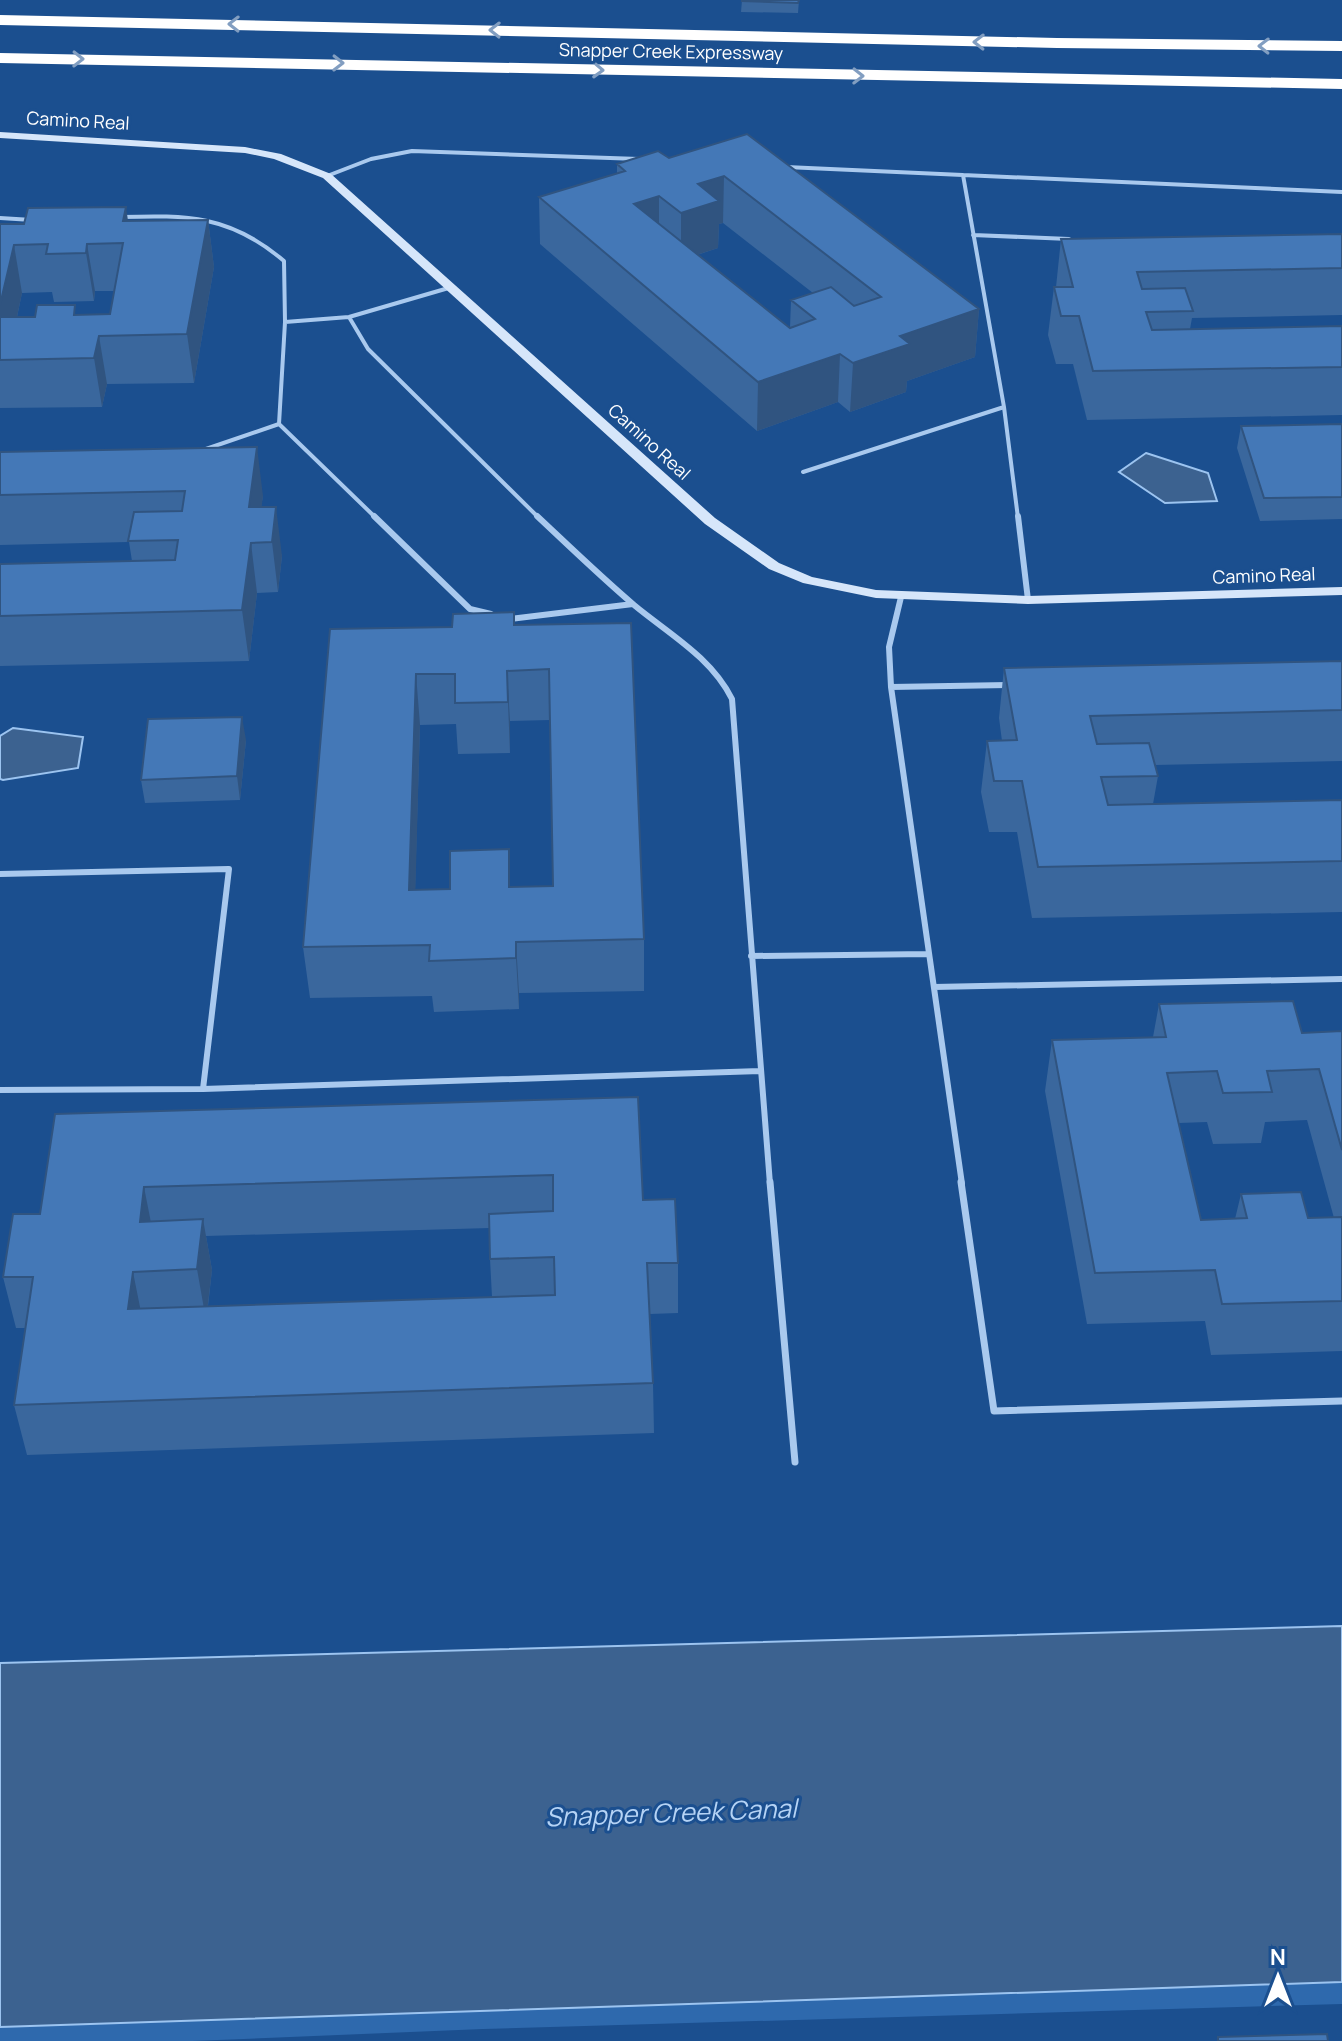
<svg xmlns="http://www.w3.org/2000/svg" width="1342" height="2041" font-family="Manrope,sans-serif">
<rect width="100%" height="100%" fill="#1b4f8f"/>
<path fill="#2e69ad" d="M 1342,1982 L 1342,2004 L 483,2029 L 193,2041 L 0,2041 L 0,2027 Z"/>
<path fill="#3c6290" stroke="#9cc4f0" stroke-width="2" d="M 1146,453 L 1208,473 L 1217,501 L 1165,503 L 1119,472 Z
M 13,728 L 83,737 L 78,768 L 3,780 L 0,779 L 0,736 Z
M 1342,1626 L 1342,1982 L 0,2027 L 0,1663 Z"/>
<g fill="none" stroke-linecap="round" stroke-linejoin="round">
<path stroke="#a9c9ee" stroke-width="4" d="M 786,167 L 1342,192
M 963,175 L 1004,407 L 1018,518
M 327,176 L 371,159 L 412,151 L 639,159
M 120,217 C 188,215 230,215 284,261 L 285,322 L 279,424 L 376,518
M 0,218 L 32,220
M 973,235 L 1069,239
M 349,317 L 368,349 L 539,518
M 285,322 L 349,317 L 452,287
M 203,450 L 279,424
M 803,472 L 1004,407"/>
<path stroke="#a9c9ee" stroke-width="6" d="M 374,516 L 470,609 L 491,614
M 537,516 C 569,546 601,577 634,605 C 669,634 711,657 732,699 L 770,1184
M 1018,516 L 1028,600
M 901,597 L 889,647 L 891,687 L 962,1184
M 510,619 L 633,604
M 891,687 L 1008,685
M 0,874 L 229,869 L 203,1089
M 751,956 L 929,954
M 934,987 L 1342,979
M 0,1090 L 203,1089 L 760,1071"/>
<path stroke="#a9c9ee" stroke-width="7" d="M 770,1182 L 795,1462
M 961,1182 L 994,1411 L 1342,1401"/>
<path fill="#d6e6fa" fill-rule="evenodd" d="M 0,132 L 245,147 L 281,154 L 331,174 L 715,518 L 779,563 L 812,577 L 876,590 L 1028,596 L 1342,587 L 1342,595 L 1028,604 L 876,598 L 803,583 L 769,569 L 705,524 L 323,178 L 274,159 L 245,153 L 0,138 Z"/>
<path fill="#fff" fill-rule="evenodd" d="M 0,15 L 1057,38 L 1342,41 L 1342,51 L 1057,48 L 0,25 Z
M 0,53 L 1342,79 L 1342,89 L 0,63 Z"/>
</g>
<path fill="#3a679d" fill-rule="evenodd" d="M 742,0 L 799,0 L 798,13 L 741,12 Z
M 747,134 L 979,309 L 975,357 L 907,381 L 906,392 L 850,412 L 838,402 L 757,431 L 540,244 L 539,197 L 617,173 L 617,164 L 669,158 ZM 723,223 L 813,293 L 791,300 L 790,328 L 697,255 L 718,248 L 719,224 Z
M 208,220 L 214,267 L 194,383 L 107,384 L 102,407 L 0,408 L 0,224 ZM 95,291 L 114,291 L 110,314 L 17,317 L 22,293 L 52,292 L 54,302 L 94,301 Z
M 1342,234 L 1342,315 L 1192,318 L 1190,329 L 1342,326 L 1342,415 L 1087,420 L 1073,364 L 1056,364 L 1048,335 L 1054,287 L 1056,287 L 1061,239 Z
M 1342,424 L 1342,519 L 1260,521 L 1237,448 L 1241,426 Z
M 0,452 L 263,496 L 261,507 L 282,556 L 278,592 L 257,593 L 249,661 L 0,666 L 0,564 L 132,561 L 129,542 L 0,545 Z
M 514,612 L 514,625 L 631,623 L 644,939 L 644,991 L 519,993 L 519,1009 L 434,1012 L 432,996 L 310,998 L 303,947 L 330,629 L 452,627 ZM 550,720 L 553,886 L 415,890 L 420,725 L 456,724 L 458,754 L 510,753 L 510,721 Z
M 1342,661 L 1342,761 L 1155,765 L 1158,776 L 1153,804 L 1342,800 L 1342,912 L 1032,918 L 1017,832 L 989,832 L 981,792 L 987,741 L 1002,741 L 999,718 L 1004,668 Z
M 246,740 L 240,800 L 145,803 L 141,780 Z
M 1159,1004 L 1302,1033 L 1342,1031 L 1342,1351 L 1211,1355 L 1205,1321 L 1087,1324 L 1045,1091 L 1052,1040 L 1153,1037 ZM 1307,1120 L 1334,1218 L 1308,1218 L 1241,1194 L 1235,1219 L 1201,1220 L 1179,1123 L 1207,1122 L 1213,1144 L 1261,1143 L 1265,1122 Z
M 638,1097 L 643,1200 L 678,1263 L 678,1313 L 650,1314 L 653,1383 L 654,1433 L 27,1455 L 14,1405 L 25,1328 L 16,1328 L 3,1277 L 40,1214 L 55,1114 ZM 490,1228 L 490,1259 L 492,1297 L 208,1306 L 212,1270 L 206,1236 Z"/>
<path fill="#305480" d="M 724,176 L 723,223 L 719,224 L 718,248 L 681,260 L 681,213 L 698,184 Z
M 659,196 L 659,243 L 634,204 Z
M 126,207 L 133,255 L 123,221 Z
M 208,220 L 214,267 L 194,383 L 187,334 Z
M 87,244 L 95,291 L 94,301 L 86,253 Z
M 14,245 L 22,293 L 8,359 L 0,333 L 0,305 Z
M 979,309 L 975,357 L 907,381 L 906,392 L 850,412 L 853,363 L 900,336 Z
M 99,336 L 107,384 L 102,407 L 94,358 Z
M 840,354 L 838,402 L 757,431 L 758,382 Z
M 257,447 L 263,496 L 257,543 L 249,507 Z
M 276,507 L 282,556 L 278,592 L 272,542 Z
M 251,543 L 257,593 L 249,661 L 242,610 Z
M 507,671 L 510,721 L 510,753 L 508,702 Z
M 416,674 L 420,725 L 414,941 L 409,890 Z
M 242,717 L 246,740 L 240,800 L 237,776 Z
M 516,942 L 519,993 L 519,1009 L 516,958 Z
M 144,1187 L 154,1238 L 150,1272 L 140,1222 Z
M 203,1219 L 212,1270 L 206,1320 L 197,1269 Z
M 133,1272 L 143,1322 L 128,1309 Z"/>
<path fill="#4478b7" stroke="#305480" stroke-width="2" fill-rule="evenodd" d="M 742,0 L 799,0 L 798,3 L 742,1 Z
M 747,134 L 979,309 L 900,336 L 910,344 L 853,363 L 840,354 L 758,382 L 539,197 L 625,171 L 617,164 L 658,151 L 669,158 ZM 724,176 L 881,297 L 854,306 L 831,287 L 791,300 L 815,319 L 790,328 L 634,204 L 659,196 L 681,213 L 719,201 L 698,184 Z
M 126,207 L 123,221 L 208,220 L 187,334 L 99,336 L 94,358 L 0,360 L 0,317 L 35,317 L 37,305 L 75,305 L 74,315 L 110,314 L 123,243 L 87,244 L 86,253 L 46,254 L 48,244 L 14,245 L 0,305 L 0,224 L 24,224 L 28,208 Z
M 1342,234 L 1342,268 L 1137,272 L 1142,289 L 1185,288 L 1193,311 L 1146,312 L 1152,330 L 1342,326 L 1342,367 L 1093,371 L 1079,316 L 1061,316 L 1054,287 L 1073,287 L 1061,239 Z
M 1342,424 L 1342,497 L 1264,498 L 1241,426 Z
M 257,447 L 249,507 L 276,507 L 272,542 L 251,543 L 242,610 L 0,616 L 0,564 L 175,560 L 178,540 L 128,541 L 134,512 L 182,511 L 185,491 L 0,495 L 0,452 Z
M 514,612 L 514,625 L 631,623 L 644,939 L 516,942 L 516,958 L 429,961 L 430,945 L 303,947 L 330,629 L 452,627 L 453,614 ZM 549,669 L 553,886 L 509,887 L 509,849 L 450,851 L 450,889 L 409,890 L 416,674 L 455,674 L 455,703 L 508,702 L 507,671 Z
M 1342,661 L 1342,710 L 1090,716 L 1097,744 L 1149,743 L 1158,776 L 1101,777 L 1108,805 L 1342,800 L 1342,861 L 1038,867 L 1022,781 L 994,781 L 987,741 L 1017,740 L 1004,668 Z
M 242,717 L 237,776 L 141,780 L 148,719 Z
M 1293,1001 L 1302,1033 L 1342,1031 L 1342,1150 L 1319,1069 L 1267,1071 L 1272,1092 L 1223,1093 L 1217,1071 L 1167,1073 L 1201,1220 L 1247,1218 L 1241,1194 L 1301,1192 L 1308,1218 L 1342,1217 L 1342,1301 L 1222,1304 L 1215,1270 L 1095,1273 L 1052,1040 L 1166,1037 L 1159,1004 Z
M 638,1097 L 643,1200 L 675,1199 L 678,1263 L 647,1263 L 653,1383 L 14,1405 L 33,1277 L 3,1277 L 13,1214 L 40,1214 L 55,1114 ZM 553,1175 L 553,1211 L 489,1214 L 490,1259 L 554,1257 L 555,1295 L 128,1309 L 133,1272 L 197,1269 L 203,1219 L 140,1222 L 144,1187 Z
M 1327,2034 L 1328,2041 L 1218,2041 L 1218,2037 Z"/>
<defs><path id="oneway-chevron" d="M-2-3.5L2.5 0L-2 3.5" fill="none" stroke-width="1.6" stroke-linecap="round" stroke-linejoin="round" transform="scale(2)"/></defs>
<g stroke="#829ec1">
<use href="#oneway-chevron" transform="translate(234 24) rotate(-179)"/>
<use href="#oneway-chevron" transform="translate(495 30) rotate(-179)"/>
<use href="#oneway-chevron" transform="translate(979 42) rotate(-179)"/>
<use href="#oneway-chevron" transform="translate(1264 46) rotate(-179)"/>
<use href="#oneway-chevron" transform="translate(78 59) rotate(1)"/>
<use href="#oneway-chevron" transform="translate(338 63) rotate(1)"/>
<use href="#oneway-chevron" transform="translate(598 70) rotate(2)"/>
<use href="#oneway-chevron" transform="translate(858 76) rotate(1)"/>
</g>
<g text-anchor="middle" stroke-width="6" stroke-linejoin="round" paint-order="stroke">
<g font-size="18" fill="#fff" stroke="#1b4f8f">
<text transform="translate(671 52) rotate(1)" y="6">Snapper Creek Expressway</text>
<text transform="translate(78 121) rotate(3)" y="6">Camino Real</text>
<text transform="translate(649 442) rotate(42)" y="6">Camino Real</text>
<text transform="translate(1264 576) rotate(-2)" y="6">Camino Real</text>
</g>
<g font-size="26" font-style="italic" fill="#b5d3f5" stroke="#1b4f8f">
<text transform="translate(671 1813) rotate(-2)" y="9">Snapper Creek Canal</text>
</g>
</g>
<g transform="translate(1278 1977)" stroke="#1b4f8f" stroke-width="6" paint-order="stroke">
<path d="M0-6L14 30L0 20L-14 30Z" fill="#ffffff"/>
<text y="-12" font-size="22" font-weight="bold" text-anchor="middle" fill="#ffffff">N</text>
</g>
</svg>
